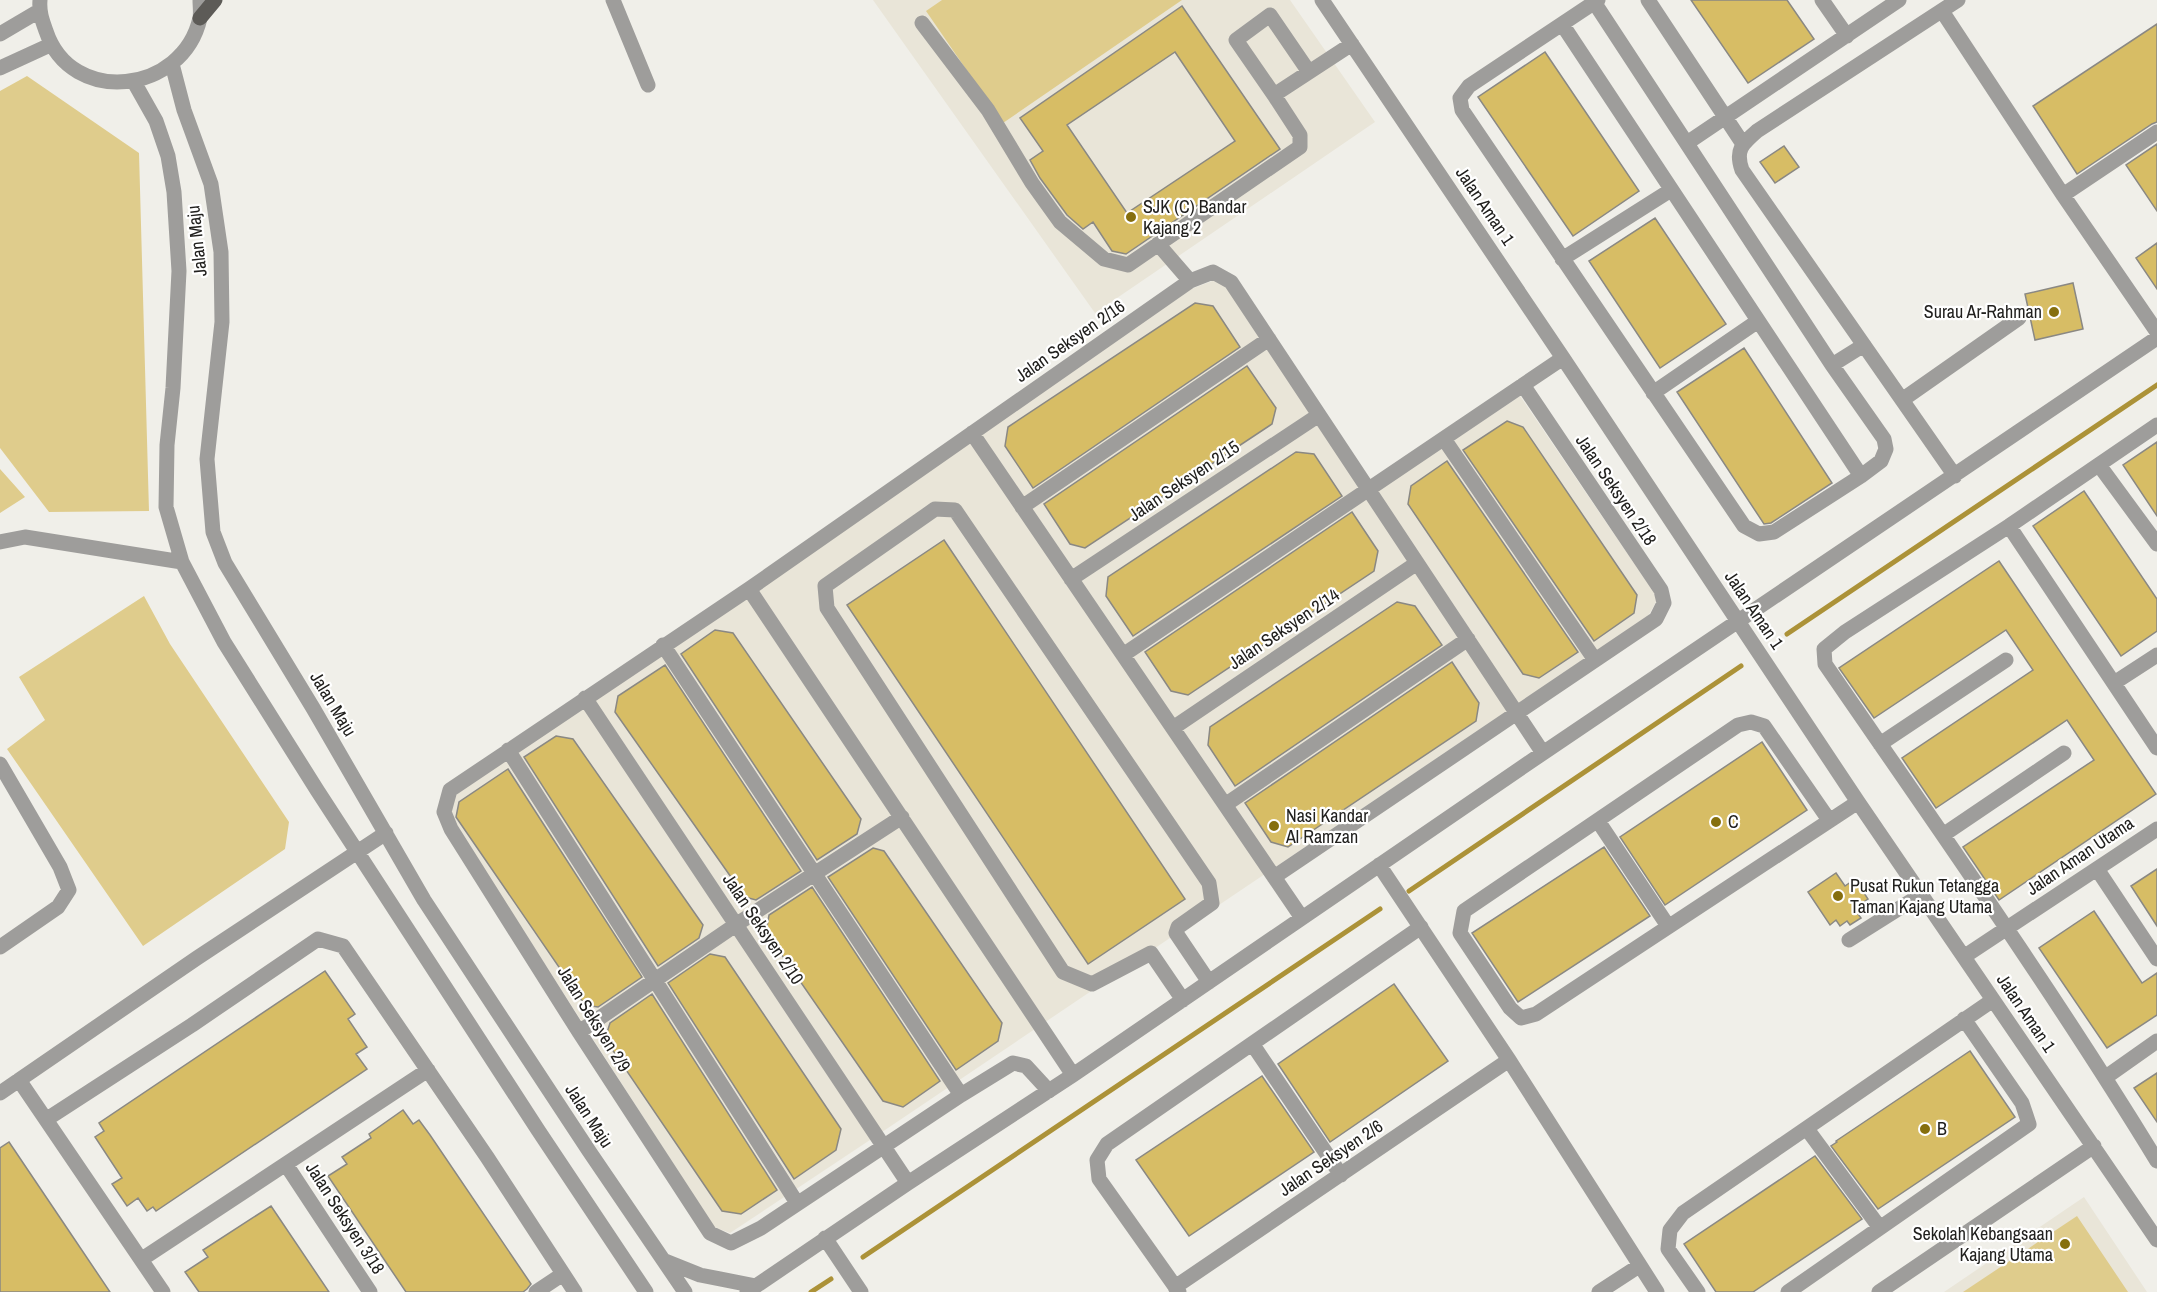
<svg xmlns="http://www.w3.org/2000/svg" width="2157" height="1292" font-family="'Archivo Narrow',sans-serif">
<rect width="100%" height="100%" fill="#f0efe9"/>
<path fill="#e9e5d8" d="M 873,0 L 1290,0 L 1375,122 L 1095,313 Z
M 1215,280 L 1227,287 L 1367,498 L 1520,396 L 1655,594 L 1656,602 L 1648,616 L 885,1130 L 730,1233 L 714,1227 L 456,826 L 451,811 L 454,796 L 1191,289 Z
M 2084,1197 L 2147,1292 L 1944,1292 Z"/>
<path fill="#dfcc8c" d="M 942,0 L 1182,0 L 1003,123 L 926,11 Z
M 27,76 L 139,153 L 149,511 L 49,512 L 0,448 L 0,91 Z
M 0,469 L 25,497 L 0,513 Z
M 144,596 L 170,644 L 289,822 L 285,849 L 143,946 L 7,749 L 45,720 L 19,677 Z
M 2077,1216 L 2128,1292 L 1963,1292 Z"/>
<g fill="none" stroke-linecap="round" stroke-linejoin="round">
<path stroke="#ac9238" stroke-width="5" d="M 1787,634 L 2157,385
M 1409,891 L 1741,666
M 863,1257 L 1380,909
M 811,1292 L 831,1279"/>
</g>
<path fill="#d7bd65" stroke="#8a8883" stroke-width="1.5" fill-rule="evenodd" d="M 1691,0 L 1787,0 L 1814,39 L 1748,83 Z
M 1182,6 L 1280,149 L 1126,254 L 1112,251 L 1093,222 L 1083,229 L 1067,215 L 1040,178 L 1030,160 L 1043,151 L 1020,118 ZM 1175,52 L 1235,141 L 1127,213 L 1067,125 Z
M 2157,24 L 2157,122 L 2152,124 L 2077,174 L 2033,106 Z
M 1545,52 L 1639,191 L 1573,236 L 1478,97 Z
M 2157,144 L 2157,211 L 2126,165 Z
M 1784,146 L 1799,167 L 1775,183 L 1760,162 Z
M 1655,218 L 1726,324 L 1660,368 L 1589,261 Z
M 2157,243 L 2157,289 L 2136,258 Z
M 2073,283 L 2083,329 L 2035,340 L 2025,294 Z
M 1195,303 L 1213,306 L 1240,347 L 1033,488 L 1005,446 L 1008,427 Z
M 1744,348 L 1832,483 L 1771,523 L 1764,524 L 1677,392 Z
M 1247,366 L 1276,408 L 1272,424 L 1085,548 L 1070,544 L 1044,504 Z
M 1507,421 L 1523,427 L 1637,595 L 1634,613 L 1594,641 L 1463,450 Z
M 2157,442 L 2157,516 L 2123,465 Z
M 1296,452 L 1314,454 L 1342,496 L 1133,636 L 1106,596 L 1108,577 Z
M 1447,461 L 1578,652 L 1539,678 L 1523,674 L 1408,504 L 1411,486 Z
M 2084,491 L 2157,599 L 2157,631 L 2121,656 L 2033,526 Z
M 1352,512 L 1378,551 L 1374,571 L 1188,695 L 1171,691 L 1145,652 Z
M 944,540 L 1185,899 L 1088,964 L 847,605 Z
M 1999,561 L 2156,794 L 1999,900 L 1963,847 L 2094,760 L 2067,720 L 1936,808 L 1902,758 L 2033,670 L 2006,630 L 1874,718 L 1839,668 Z
M 1397,602 L 1415,606 L 1442,645 L 1235,786 L 1208,745 L 1210,727 Z
M 715,630 L 733,633 L 861,819 L 857,834 L 817,860 L 681,654 Z
M 1452,662 L 1479,703 L 1476,721 L 1288,847 L 1271,842 L 1245,803 Z
M 665,665 L 801,871 L 756,900 L 745,897 L 615,712 L 618,696 Z
M 556,736 L 573,739 L 703,925 L 699,938 L 658,966 L 524,757 Z
M 1762,742 L 1807,810 L 1665,905 L 1620,837 Z
M 508,769 L 642,977 L 598,1007 L 585,1005 L 456,817 L 459,802 Z
M 1604,847 L 1650,916 L 1518,1002 L 1472,933 Z
M 873,848 L 884,851 L 1002,1023 L 998,1041 L 956,1070 L 828,877 Z
M 2157,869 L 2157,926 L 2131,886 Z
M 1836,873 L 1845,886 L 1855,879 L 1868,899 L 1861,904 L 1865,909 L 1858,914 L 1861,918 L 1850,925 L 1847,921 L 1840,926 L 1836,920 L 1830,925 L 1808,892 Z
M 812,887 L 940,1081 L 903,1107 L 883,1101 L 766,932 L 769,915 Z
M 2094,911 L 2142,983 L 2157,973 L 2157,1015 L 2107,1048 L 2039,948 Z
M 710,954 L 725,957 L 841,1129 L 836,1150 L 794,1179 L 668,983 Z
M 325,971 L 355,1014 L 348,1019 L 367,1047 L 356,1054 L 367,1069 L 156,1211 L 153,1207 L 147,1211 L 138,1198 L 127,1206 L 112,1184 L 122,1178 L 95,1137 L 104,1131 L 99,1123 Z
M 1394,984 L 1448,1061 L 1330,1142 L 1278,1064 Z
M 652,994 L 777,1190 L 741,1214 L 722,1211 L 605,1039 L 610,1023 Z
M 1970,1051 L 2015,1117 L 1878,1209 L 1831,1146 L 1837,1142 L 1836,1141 Z
M 2157,1073 L 2157,1122 L 2134,1088 Z
M 1262,1076 L 1314,1152 L 1189,1236 L 1136,1160 Z
M 403,1110 L 413,1124 L 419,1120 L 430,1135 L 531,1284 L 527,1289 L 523,1292 L 406,1292 L 328,1176 L 347,1164 L 342,1157 L 371,1138 L 369,1134 Z
M 9,1142 L 75,1240 L 110,1292 L 0,1292 L 0,1148 Z
M 1815,1156 L 1862,1219 L 1753,1292 L 1716,1292 L 1684,1244 Z
M 271,1206 L 329,1292 L 199,1292 L 185,1272 L 208,1257 L 203,1250 Z"/>
<g fill="none" stroke-linecap="round" stroke-linejoin="round">
<path stroke="#9e9d9b" stroke-width="15" d="M 40,0 C 39,12 42,20 46,31 C 71,107 183,94 200,18 C 201,13 200,6 200,0
M 613,0 L 648,85
M 1322,0 L 1563,358 L 1858,802 L 2157,1240
M 1648,0 L 1743,144
M 1822,0 L 1847,36
M 1594,2 L 1832,365 L 1884,439 L 1886,449 L 1881,461 L 1861,476 L 1774,532 L 1759,534 L 1744,526 L 1462,110 L 1460,98 L 1469,86 L 1598,0
M 1942,11 L 2063,195 L 2157,332
M 922,23 L 988,110 L 1032,183 L 1060,222 L 1104,259 L 1128,265 L 1300,147 L 1300,135 L 1274,95 L 1352,44
M 1562,24 L 1861,476
M 0,34 L 39,11
M 172,64 L 184,110 L 211,184 L 221,252 L 222,322 L 207,459 L 213,532 L 225,563 L 313,708 L 424,900 L 589,1151 L 685,1292
M 0,68 L 50,45
M 134,82 L 156,121 L 168,156 L 174,192 L 179,271 L 173,388 L 167,445 L 166,507 L 182,562 L 224,642 L 317,790 L 538,1130 L 646,1292
M 1274,95 L 1236,40 L 1270,15 L 1309,72
M 1687,143 L 1899,0
M 2063,195 L 2157,132
M 1158,244 L 1190,281
M 1562,259 L 1671,190
M 1832,365 L 1864,345
M 1653,393 L 1758,321
M 1902,400 L 2019,318
M 2157,425 L 2009,526 L 1845,632 L 1824,649 L 1825,664 C 1938,828 2053,991 2157,1161
M 972,433 L 1302,918
M 1444,439 L 1595,660
M 2099,465 L 2157,544
M 1955,476 L 1742,170 C 1735,150 1742,144 1757,131 L 1958,0
M 1022,507 L 1269,339
M 2009,526 L 2157,748
M 0,542 L 25,537 L 182,562
M 1071,579 L 1319,415
M 749,589 L 1073,1075
M 663,645 L 961,1095
M 1123,655 L 1563,358
M 2114,683 L 2157,655
M 585,698 L 908,1183
M 1173,728 L 1417,563
M 1880,744 L 2006,660
M 508,750 L 797,1203
M 0,764 L 60,867 L 69,890 L 58,907 L 0,947
M 1225,805 L 1468,639
M 1829,820 L 1764,726 L 1751,722 L 1738,725 L 1464,911 L 1460,933 L 1510,1008 L 1521,1018 L 1536,1014 L 1858,802
M 1598,821 L 1668,926
M 1943,835 L 2064,753
M 1379,865 L 1509,1060 L 1657,1292
M 2097,869 L 2157,959
M 1274,877 L 1656,619 L 1664,603 L 1661,590 L 1523,385
M 1849,940 L 1922,894
M 1965,956 L 2157,829
M 1183,1000 L 1151,953 L 1092,984 L 1063,972 L 827,608 L 825,586 L 935,509 L 955,510 L 1209,883 L 1212,903 L 1178,927 L 1176,933 L 1209,982
M 579,1032 L 737,924 L 902,817
M 1253,1045 L 1341,1175
M 2106,1077 L 2157,1041
M 19,1080 L 163,1292
M 1049,1091 L 1026,1066 L 1013,1063 L 961,1095 L 761,1228 L 731,1243 L 710,1233 L 579,1032 L 451,829 L 444,812 L 450,790 L 749,589 L 1190,281 L 1213,272 L 1231,282 L 1543,753
M 0,1093 L 197,958 L 386,833
M 47,1119 L 192,1025 L 318,939 L 343,946 L 487,1157 L 575,1292
M 1807,1129 L 1880,1228
M 287,1166 L 370,1292
M 825,1238 L 861,1292
M 142,1259 L 428,1070
M 665,1261 L 700,1275 L 756,1286
M 1175,1287 L 1509,1060
M 536,1292 L 563,1274
M 747,1292 L 908,1183 L 1073,1075 L 1543,753 L 2157,338
M 1179,1292 L 1099,1179 L 1097,1160 L 1107,1144 L 1421,927
M 1599,1292 L 1639,1266
M 1698,1292 L 1668,1249 L 1670,1230 L 1683,1213 L 1993,1000
M 1788,1292 L 2029,1124 L 2022,1103 L 1964,1019
M 1879,1292 L 2094,1146"/>
<path stroke="#5d5b57" stroke-width="15" d="M 200,18 L 215,0"/>
</g>
<g fill="#866f0e" stroke="#fff" stroke-width="2">
<circle cx="1131" cy="217" r="6"/>
<circle cx="2054" cy="312" r="6"/>
<circle cx="1716" cy="822" r="6"/>
<circle cx="1274" cy="826" r="6"/>
<circle cx="1838" cy="896" r="6"/>
<circle cx="1925" cy="1129" r="6"/>
<circle cx="2065" cy="1244" r="6"/>
</g>
<g text-anchor="middle" stroke-width="4.5" stroke-linejoin="round" paint-order="stroke">
<g font-size="18" fill="#21201e" stroke="#fff">
<text transform="translate(1485 206) rotate(56)" y="6">Jalan Aman 1</text>
<text transform="translate(197 241) rotate(-96)" y="6">Jalan Maju</text>
<text transform="translate(1070 341) rotate(-35)" y="6">Jalan Seksyen 2/16</text>
<text transform="translate(1184 481) rotate(-34)" y="6">Jalan Seksyen 2/15</text>
<text transform="translate(1616 490) rotate(56)" y="6">Jalan Seksyen 2/18</text>
<text transform="translate(1754 610) rotate(56)" y="6">Jalan Aman 1</text>
<text transform="translate(1284 629) rotate(-34)" y="6">Jalan Seksyen 2/14</text>
<text transform="translate(333 704) rotate(59)" y="6">Jalan Maju</text>
<text transform="translate(2080 856) rotate(-34)" y="6">Jalan Aman Utama</text>
<text transform="translate(763 929) rotate(56)" y="6">Jalan Seksyen 2/10</text>
<text transform="translate(2026 1013) rotate(56)" y="6">Jalan Aman 1</text>
<text transform="translate(594 1019) rotate(58)" y="6">Jalan Seksyen 2/9</text>
<text transform="translate(589 1116) rotate(57)" y="6">Jalan Maju</text>
<text transform="translate(1331 1158) rotate(-34)" y="6">Jalan Seksyen 2/6</text>
<text transform="translate(345 1218) rotate(57)" y="6">Jalan Seksyen 3/18</text>
</g>
<g font-size="18" fill="#21201e" stroke="#fff" text-anchor="start">
<text x="1143" y="213">SJK (C) Bandar<tspan x="1143" dy="21">Kajang 2</tspan></text>
<text x="2042" y="318" text-anchor="end">Surau Ar-Rahman</text>
<text x="1286" y="822">Nasi Kandar<tspan x="1286" dy="21">Al Ramzan</tspan></text>
<text x="1728" y="828">C</text>
<text x="1850" y="892">Pusat Rukun Tetangga<tspan x="1850" dy="21">Taman Kajang Utama</tspan></text>
<text x="1937" y="1135">B</text>
<text x="2053" y="1240" text-anchor="end">Sekolah Kebangsaan<tspan x="2053" dy="21">Kajang Utama</tspan></text>
</g>
</g>
</svg>
